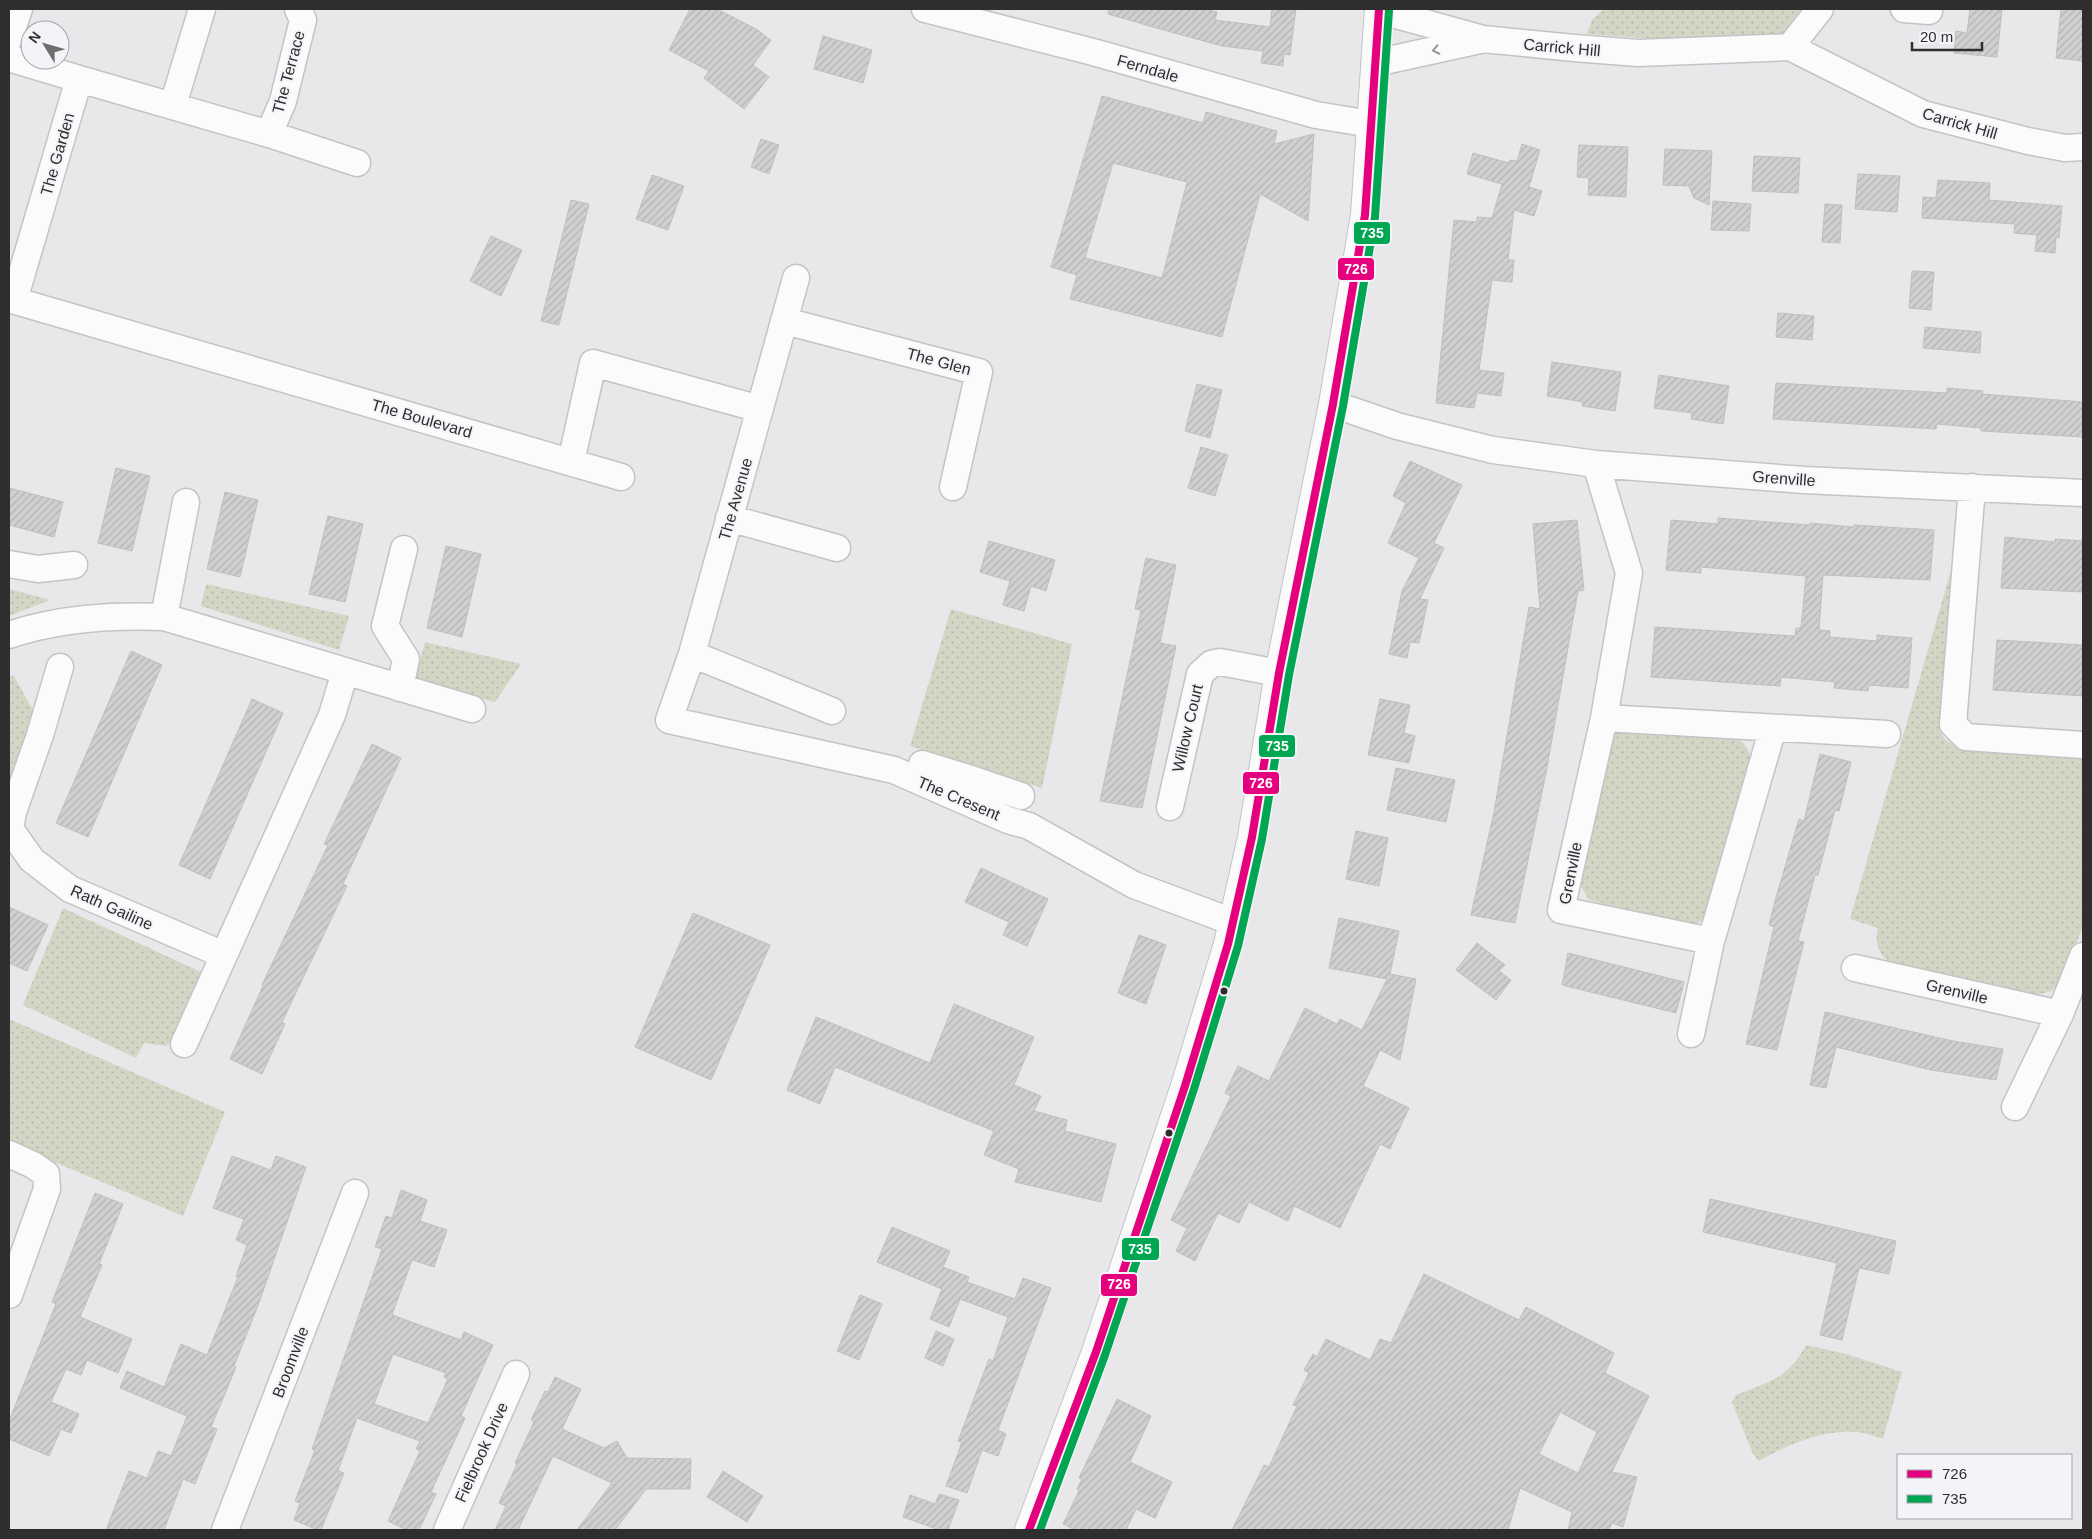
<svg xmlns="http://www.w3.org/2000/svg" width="2092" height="1539" font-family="Helvetica,sans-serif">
<defs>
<pattern id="grass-dots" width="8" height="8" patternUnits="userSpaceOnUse" patternTransform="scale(1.25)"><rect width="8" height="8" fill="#d4d5c4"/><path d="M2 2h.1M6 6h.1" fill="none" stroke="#b6b7a9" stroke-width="1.8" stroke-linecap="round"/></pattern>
<pattern id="building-hatch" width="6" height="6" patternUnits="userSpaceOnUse" patternTransform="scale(1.25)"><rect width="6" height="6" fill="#d1d0d1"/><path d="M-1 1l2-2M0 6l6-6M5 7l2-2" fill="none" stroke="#b4b3b4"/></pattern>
</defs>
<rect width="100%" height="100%" fill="#e8e7ea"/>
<path fill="url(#grass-dots)" d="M 1604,9 L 1801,9 L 1773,47 L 1587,34 L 1592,20 Z
M 1954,560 L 1940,729 C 1941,732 1943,737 1945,739 C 1967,759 2053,754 2083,755 L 2083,926 L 2063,979 L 2052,991 L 2032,996 L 1893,965 C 1879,956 1874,944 1878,928 L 1850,919 Z
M 206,584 L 349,616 L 339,650 L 201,606 Z
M 9,589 L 50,600 L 9,616 Z
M 951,609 L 1072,644 L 1042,788 L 910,746 Z
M 425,642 L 521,664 L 495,702 L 415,680 Z
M 13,675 L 37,717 L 9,784 L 9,677 Z
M 1624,732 L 1735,737 C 1746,744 1750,752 1754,765 L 1708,917 L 1694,925 L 1589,900 L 1579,883 L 1614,734 Z
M 63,908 L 205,974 L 178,1034 L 166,1046 L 144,1043 L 136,1058 L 23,1005 Z
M 9,1019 L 225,1112 L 183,1216 L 9,1143 Z
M 1806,1345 L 1846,1354 L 1902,1372 L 1883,1439 C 1874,1436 1865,1432 1856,1432 C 1822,1429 1787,1445 1759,1461 L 1753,1454 L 1732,1402 L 1736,1395 C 1770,1381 1788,1379 1806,1345 Z"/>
<path fill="url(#building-hatch)" stroke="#c0bfc0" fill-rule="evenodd" d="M 690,9 L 717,9 L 756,29 L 771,40 L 753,65 L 769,77 L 744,109 L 704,78 L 709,71 L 669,50 Z
M 1109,9 L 1203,9 L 1217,12 L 1215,20 L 1270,27 L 1272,9 L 1296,9 L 1290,55 L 1284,54 L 1283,66 L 1261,63 L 1263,51 L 1222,46 L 1160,29 L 1108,14 Z
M 1970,9 L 2002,9 L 1997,57 L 1954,53 L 1956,31 L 1967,33 Z
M 2061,9 L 2083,9 L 2083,61 L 2056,58 Z
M 823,36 L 872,50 L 863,83 L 814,69 Z
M 1102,96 L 1203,123 L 1206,112 L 1277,131 L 1274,144 L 1314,134 L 1308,221 L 1260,194 L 1222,337 L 1070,299 L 1077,275 L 1051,267 ZM 1113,163 L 1187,182 L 1162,278 L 1085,258 Z
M 761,139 L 779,145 L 769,174 L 751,167 Z
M 1522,144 L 1540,150 L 1529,187 L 1542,191 L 1534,216 L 1514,210 L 1508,260 L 1514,260 L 1512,282 L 1492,280 L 1479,370 L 1504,373 L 1501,396 L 1477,393 L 1474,408 L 1436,403 L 1454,220 L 1477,222 L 1477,217 L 1492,218 L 1502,184 L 1467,174 L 1473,153 L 1509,163 L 1510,160 L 1517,161 Z
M 1579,145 L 1628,147 L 1626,197 L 1588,195 L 1589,178 L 1577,177 Z
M 1665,149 L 1712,151 L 1709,205 L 1694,198 L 1689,186 L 1663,185 Z
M 1754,156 L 1800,158 L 1798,193 L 1752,191 Z
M 1858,174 L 1900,176 L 1897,212 L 1855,209 Z
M 652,175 L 684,186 L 668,230 L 636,219 Z
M 1938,180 L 1990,183 L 1989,200 L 2062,206 L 2059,238 L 2056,237 L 2055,253 L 2035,251 L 2037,235 L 2014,233 L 2015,224 L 1922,218 L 1923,197 L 1936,198 Z
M 571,200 L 589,204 L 559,325 L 541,321 Z
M 1713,201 L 1751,204 L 1749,231 L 1711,230 Z
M 1825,204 L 1842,205 L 1840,243 L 1822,242 Z
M 491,236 L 522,250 L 501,296 L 470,281 Z
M 1912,271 L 1934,272 L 1931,310 L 1909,308 Z
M 1778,313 L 1814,316 L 1812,340 L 1776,337 Z
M 1925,327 L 1981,332 L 1980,353 L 1923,348 Z
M 1552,362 L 1621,372 L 1615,411 L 1582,406 L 1583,402 L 1547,396 Z
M 1659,375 L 1729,386 L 1723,424 L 1691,419 L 1692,413 L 1654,408 Z
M 1776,383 L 1947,393 L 1947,388 L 1983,391 L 1982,394 L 2083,402 L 2083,437 L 1981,431 L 1981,428 L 1937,424 L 1936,429 L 1773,419 Z
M 1197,384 L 1222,390 L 1210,438 L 1185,431 Z
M 1201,447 L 1228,455 L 1215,496 L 1188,488 Z
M 1410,461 L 1462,485 L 1434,543 L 1444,548 L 1420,599 L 1428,600 L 1419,643 L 1410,642 L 1407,658 L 1389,654 L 1402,591 L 1419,558 L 1388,543 L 1406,503 L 1393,496 Z
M 116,468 L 150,476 L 132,551 L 98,543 Z
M 9,488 L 63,502 L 54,537 L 9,525 Z
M 225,492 L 258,500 L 240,577 L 207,569 Z
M 328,516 L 363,524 L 345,602 L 309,594 Z
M 1718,518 L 1810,525 L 1810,523 L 1854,527 L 1854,525 L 1934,530 L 1930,580 L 1823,575 L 1819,630 L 1830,631 L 1830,637 L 1877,641 L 1877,635 L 1912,638 L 1908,688 L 1869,685 L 1868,691 L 1834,688 L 1835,682 L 1781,677 L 1780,686 L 1651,677 L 1655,627 L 1795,636 L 1796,628 L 1801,628 L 1806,576 L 1701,567 L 1701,573 L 1666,570 L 1671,520 L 1718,524 Z
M 1577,520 L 1584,590 L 1578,591 L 1546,773 L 1515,923 L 1471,915 L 1494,812 L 1529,607 L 1540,609 L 1533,524 Z
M 2005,537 L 2055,542 L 2055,539 L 2083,541 L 2083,592 L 2001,588 Z
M 989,541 L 1055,560 L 1046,591 L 1031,586 L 1024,611 L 1003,605 L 1010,581 L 980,572 Z
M 446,546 L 481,554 L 462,637 L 427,628 Z
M 1146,558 L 1176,565 L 1160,643 L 1176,646 L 1142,808 L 1100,801 L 1141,610 L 1135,609 Z
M 1997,640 L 2083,645 L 2083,696 L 1993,690 Z
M 131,651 L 162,665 L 88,837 L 56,823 Z
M 252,699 L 283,713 L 210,879 L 179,865 Z
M 1380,699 L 1410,705 L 1404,733 L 1415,736 L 1409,763 L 1368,755 Z
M 372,744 L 401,758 L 343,884 L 347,886 L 282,1022 L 285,1024 L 262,1074 L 230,1059 L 263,986 L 262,985 L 328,845 L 324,844 Z
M 1820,754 L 1851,762 L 1839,811 L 1835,810 L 1818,875 L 1815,875 L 1798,941 L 1804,942 L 1777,1050 L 1746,1044 L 1774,927 L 1769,925 L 1775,901 L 1799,819 L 1804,821 Z
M 1396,768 L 1455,780 L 1446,822 L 1387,810 Z
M 1356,831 L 1388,838 L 1379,886 L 1346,879 Z
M 981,868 L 1048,899 L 1027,946 L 1003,935 L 1009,922 L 965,902 Z
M 9,907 L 48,925 L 27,971 L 9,963 Z
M 693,913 L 770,945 L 711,1080 L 635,1047 Z
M 1339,918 L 1399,931 L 1390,974 L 1416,979 L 1400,1060 L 1380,1050 L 1363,1086 L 1409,1108 L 1390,1149 L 1380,1144 L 1340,1228 L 1294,1206 L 1288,1221 L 1249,1202 L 1239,1223 L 1218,1213 L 1195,1261 L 1176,1251 L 1187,1228 L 1171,1220 L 1231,1096 L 1225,1093 L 1238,1066 L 1269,1081 L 1305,1008 L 1337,1024 L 1340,1019 L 1362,1030 L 1387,979 L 1329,968 Z
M 1139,935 L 1166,945 L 1146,1004 L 1118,993 Z
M 1477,943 L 1505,965 L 1499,971 L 1511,980 L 1496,1000 L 1456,970 Z
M 1568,953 L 1684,982 L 1676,1013 L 1562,985 Z
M 954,1004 L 1034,1037 L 1014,1085 L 1041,1096 L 1034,1111 L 1067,1120 L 1065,1131 L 1116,1144 L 1101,1202 L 1015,1182 L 1019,1169 L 984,1155 L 994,1131 L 835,1067 L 820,1104 L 787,1090 L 816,1017 L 930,1063 Z
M 1825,1012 L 1953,1041 L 2003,1049 L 1996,1080 L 1931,1070 L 1836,1047 L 1826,1088 L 1810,1085 Z
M 232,1156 L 271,1170 L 276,1156 L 306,1167 L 259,1303 L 234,1366 L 236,1367 L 211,1427 L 217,1429 L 195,1484 L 183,1479 L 164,1530 L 106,1530 L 129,1471 L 147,1478 L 158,1451 L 171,1456 L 187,1416 L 120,1388 L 127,1371 L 164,1387 L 181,1344 L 207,1355 L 238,1277 L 236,1276 L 247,1245 L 236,1240 L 244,1219 L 213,1208 Z
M 401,1190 L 427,1200 L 420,1221 L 447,1230 L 434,1267 L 412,1260 L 392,1315 L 461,1340 L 464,1332 L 493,1345 L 461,1416 L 465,1418 L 431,1492 L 436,1494 L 419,1530 L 407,1530 L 388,1521 L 420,1451 L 416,1449 L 420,1441 L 357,1418 L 338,1471 L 344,1473 L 321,1530 L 318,1530 L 294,1520 L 300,1503 L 295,1501 L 315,1450 L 312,1449 L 382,1249 L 375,1247 L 386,1216 L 392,1218 ZM 393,1354 L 446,1373 L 444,1377 L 448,1379 L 428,1423 L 374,1404 Z
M 95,1193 L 123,1204 L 99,1264 L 102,1265 L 80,1317 L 132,1339 L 118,1373 L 87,1360 L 81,1375 L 66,1369 L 51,1402 L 79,1414 L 71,1433 L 61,1429 L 49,1456 L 9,1439 L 9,1421 L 56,1304 L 52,1302 Z
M 1710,1199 L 1896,1241 L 1889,1274 L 1859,1268 L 1842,1340 L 1820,1335 L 1837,1263 L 1703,1232 Z
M 892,1227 L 950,1251 L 943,1267 L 969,1277 L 967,1282 L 1015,1299 L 1023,1278 L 1051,1288 L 998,1430 L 1006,1434 L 998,1456 L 982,1450 L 967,1493 L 946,1486 L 962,1442 L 958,1441 L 989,1359 L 993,1361 L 1008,1317 L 960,1299 L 949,1327 L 930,1319 L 942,1289 L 877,1262 Z
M 1424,1274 L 1519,1320 L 1526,1307 L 1614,1353 L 1605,1373 L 1649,1396 L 1612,1472 L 1637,1477 L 1623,1527 L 1612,1523 L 1609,1530 L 1568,1530 L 1572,1512 L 1520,1488 L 1508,1530 L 1232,1530 L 1264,1465 L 1269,1467 L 1297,1406 L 1293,1405 L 1309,1373 L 1304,1370 L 1313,1354 L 1317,1357 L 1326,1339 L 1370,1360 L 1380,1339 L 1391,1343 ZM 1560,1412 L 1597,1432 L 1578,1473 L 1539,1454 Z
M 860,1295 L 882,1304 L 859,1360 L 837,1351 Z
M 936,1331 L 954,1339 L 943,1366 L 925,1358 Z
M 555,1377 L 581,1389 L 562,1429 L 604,1448 L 617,1441 L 627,1458 L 691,1459 L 690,1489 L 646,1489 L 615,1530 L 577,1530 L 612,1483 L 553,1456 L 518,1530 L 495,1530 L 506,1506 L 499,1503 L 517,1464 L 515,1463 L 534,1422 L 531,1420 L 545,1391 L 548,1392 Z
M 1117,1399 L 1151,1416 L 1130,1462 L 1172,1482 L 1155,1518 L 1136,1509 L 1126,1530 L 1075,1530 L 1063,1524 L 1079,1491 L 1077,1489 L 1082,1479 L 1079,1478 Z
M 723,1471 L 763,1496 L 747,1522 L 707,1497 Z
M 939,1494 L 959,1500 L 948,1530 L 939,1530 L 903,1517 L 910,1495 L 935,1504 Z"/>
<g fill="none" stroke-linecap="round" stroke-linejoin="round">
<defs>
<path id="minor" d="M 925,9 L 1093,52 L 1316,115 L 1371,124
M 1904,9 L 1929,11
M 1378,10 L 1483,39 L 1574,48 L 1638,53 L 1790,47 L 1923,114 L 2028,141 L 2065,148 L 2083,147
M 9,39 L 19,9
M 1790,47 L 1820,9
M 9,58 L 79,79 L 14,300
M 1375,63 L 1480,40
M 79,79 L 269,134 L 357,163
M 173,105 L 202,9
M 269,134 L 283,101 L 303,20 L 298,9
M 796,278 L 692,654 L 669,720 L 894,770 L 1008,820 L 1029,826 L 1134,885 L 1233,922
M 9,299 L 621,477
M 785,321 L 979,372 L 953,487
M 1333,404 L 1397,426 L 1493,450 L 1596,464 L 1804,480 L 2083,493
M 571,462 L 593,363 L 760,409
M 1596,464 L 1629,573 L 1604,718 L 1561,910 L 1711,941
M 1972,487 L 1953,724 L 1966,737 L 2083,745
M 729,518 L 837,548
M 9,564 L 38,569 L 74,565
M 164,617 L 186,502
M 9,635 C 59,618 111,615 164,617 L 472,709
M 692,654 L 832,711
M 60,667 L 40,735 L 13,812 L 10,829 L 32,860 L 70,889 L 224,955
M 400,688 L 406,659 L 385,626 L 404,549
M 1604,718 L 1887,734
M 922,764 L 971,779 L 963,800
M 971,779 L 1021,796
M 1170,807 L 1200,674 L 1211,664 L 1220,662 L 1279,673
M 1855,968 L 2060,1014
M 1691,1034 L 1711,941 L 1773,728
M 184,1044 L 332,715 L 345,672
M 2015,1107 L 2060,1014 L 2083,956
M 9,1154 L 33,1165 L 46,1174 L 47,1189 L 9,1295
M 225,1530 L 355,1193
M 447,1530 L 516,1374"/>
<path id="major" d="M 1029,1530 L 1096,1352 L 1185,1086 L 1228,944 L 1252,837 L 1279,673 L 1333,404 L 1365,215 L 1379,9"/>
</defs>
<use href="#minor" stroke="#c4c3c6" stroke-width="29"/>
<use href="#major" stroke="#c4c3c6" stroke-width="30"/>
<use href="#minor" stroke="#fcfbfc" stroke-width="26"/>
<use href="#major" stroke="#fcfbfc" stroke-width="28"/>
<defs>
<path id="bus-1" d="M 1029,1530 L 1096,1352 L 1185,1086 L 1228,944 L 1252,837 L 1279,673 L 1333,404 L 1365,215 L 1379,9"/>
<path id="bus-2" d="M 1040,1530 L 1105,1355 L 1194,1089 L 1238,946 L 1262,839 L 1289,675 L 1343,406 L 1375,217 L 1389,10"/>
</defs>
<use href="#bus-1" stroke="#f4f3f8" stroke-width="11"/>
<use href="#bus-2" stroke="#f4f3f8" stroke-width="11"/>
<use href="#bus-1" stroke="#e5007d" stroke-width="8"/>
<use href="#bus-2" stroke="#00a651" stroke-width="8"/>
</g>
<defs><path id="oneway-chevron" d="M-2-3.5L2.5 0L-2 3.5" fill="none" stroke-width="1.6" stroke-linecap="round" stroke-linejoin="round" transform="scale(1.25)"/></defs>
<use stroke="#959496" href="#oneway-chevron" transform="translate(1436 50) rotate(168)"/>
<g fill="#2e2e2f" stroke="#f4f3f8" stroke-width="2">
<circle cx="1224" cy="991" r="4.5"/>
<circle cx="1169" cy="1133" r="4.5"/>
</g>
<g text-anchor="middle" stroke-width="4" stroke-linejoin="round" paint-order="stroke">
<g font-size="16" fill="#2e2e2f" stroke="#f4f3f8">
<text transform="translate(1562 47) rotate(5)" y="6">Carrick Hill</text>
<text transform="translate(1148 68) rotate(16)" y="6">Ferndale</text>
<text transform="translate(288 72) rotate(-75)" y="6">The Terrace</text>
<text transform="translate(1960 123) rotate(16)" y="6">Carrick Hill</text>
<text transform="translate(57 154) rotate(-74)" y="6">The Garden</text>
<text transform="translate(939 361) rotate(15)" y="6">The Glen</text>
<text transform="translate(422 418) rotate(16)" y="6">The Boulevard</text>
<text transform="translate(1784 478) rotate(4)" y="6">Grenville</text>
<text transform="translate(735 499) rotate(-74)" y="6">The Avenue</text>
<text transform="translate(1187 728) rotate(-77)" y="6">Willow Court</text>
<text transform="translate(959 798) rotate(23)" y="6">The Cresent</text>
<text transform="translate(1570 873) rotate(-79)" y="6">Grenville</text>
<text transform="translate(112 907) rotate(24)" y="6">Rath Gailine</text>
<text transform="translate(1957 991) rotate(13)" y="6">Grenville</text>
<text transform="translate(290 1362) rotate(-69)" y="6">Broomville</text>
<text transform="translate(481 1452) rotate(-66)" y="6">Fielbrook Drive</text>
</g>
</g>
<g stroke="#f4f3f8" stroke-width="2">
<rect x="1353" y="221" width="38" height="24" rx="5" fill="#00a651"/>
<rect x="1337" y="257" width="38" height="24" rx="5" fill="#e5007d"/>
<rect x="1258" y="734" width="38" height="24" rx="5" fill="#00a651"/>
<rect x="1242" y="771" width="38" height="24" rx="5" fill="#e5007d"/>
<rect x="1121" y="1237" width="39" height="24" rx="5" fill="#00a651"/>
<rect x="1100" y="1273" width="38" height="24" rx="5" fill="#e5007d"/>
</g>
<g font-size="14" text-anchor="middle" font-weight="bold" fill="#fff">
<text x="1372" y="238">735</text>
<text x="1356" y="274">726</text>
<text x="1277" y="751">735</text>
<text x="1261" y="788">726</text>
<text x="1140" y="1254">735</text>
<text x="1119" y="1289">726</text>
</g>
<rect width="2092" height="1539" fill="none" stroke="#2e2e2f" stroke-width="20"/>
<rect x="1897" y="1454" width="175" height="65" fill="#f4f3f8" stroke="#a5a4a8"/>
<rect x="1907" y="1470" width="25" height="8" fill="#e5007d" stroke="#a5a4a8"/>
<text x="1942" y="1479" font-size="15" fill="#2e2e2f">726</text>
<rect x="1907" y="1495" width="25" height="8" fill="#00a651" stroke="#a5a4a8"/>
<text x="1942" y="1504" font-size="15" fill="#2e2e2f">735</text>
<g transform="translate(45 45) rotate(307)"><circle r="24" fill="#f4f3f8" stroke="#a5a4a8"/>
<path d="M0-4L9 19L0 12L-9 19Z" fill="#6f6f70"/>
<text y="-8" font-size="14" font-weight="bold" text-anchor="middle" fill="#2e2e2f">N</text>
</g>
<path d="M1912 42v8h70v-8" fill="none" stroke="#2e2e2f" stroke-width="2.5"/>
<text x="1920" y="42" font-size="15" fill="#2e2e2f" stroke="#f4f3f8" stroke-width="4" paint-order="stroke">20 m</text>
</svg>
